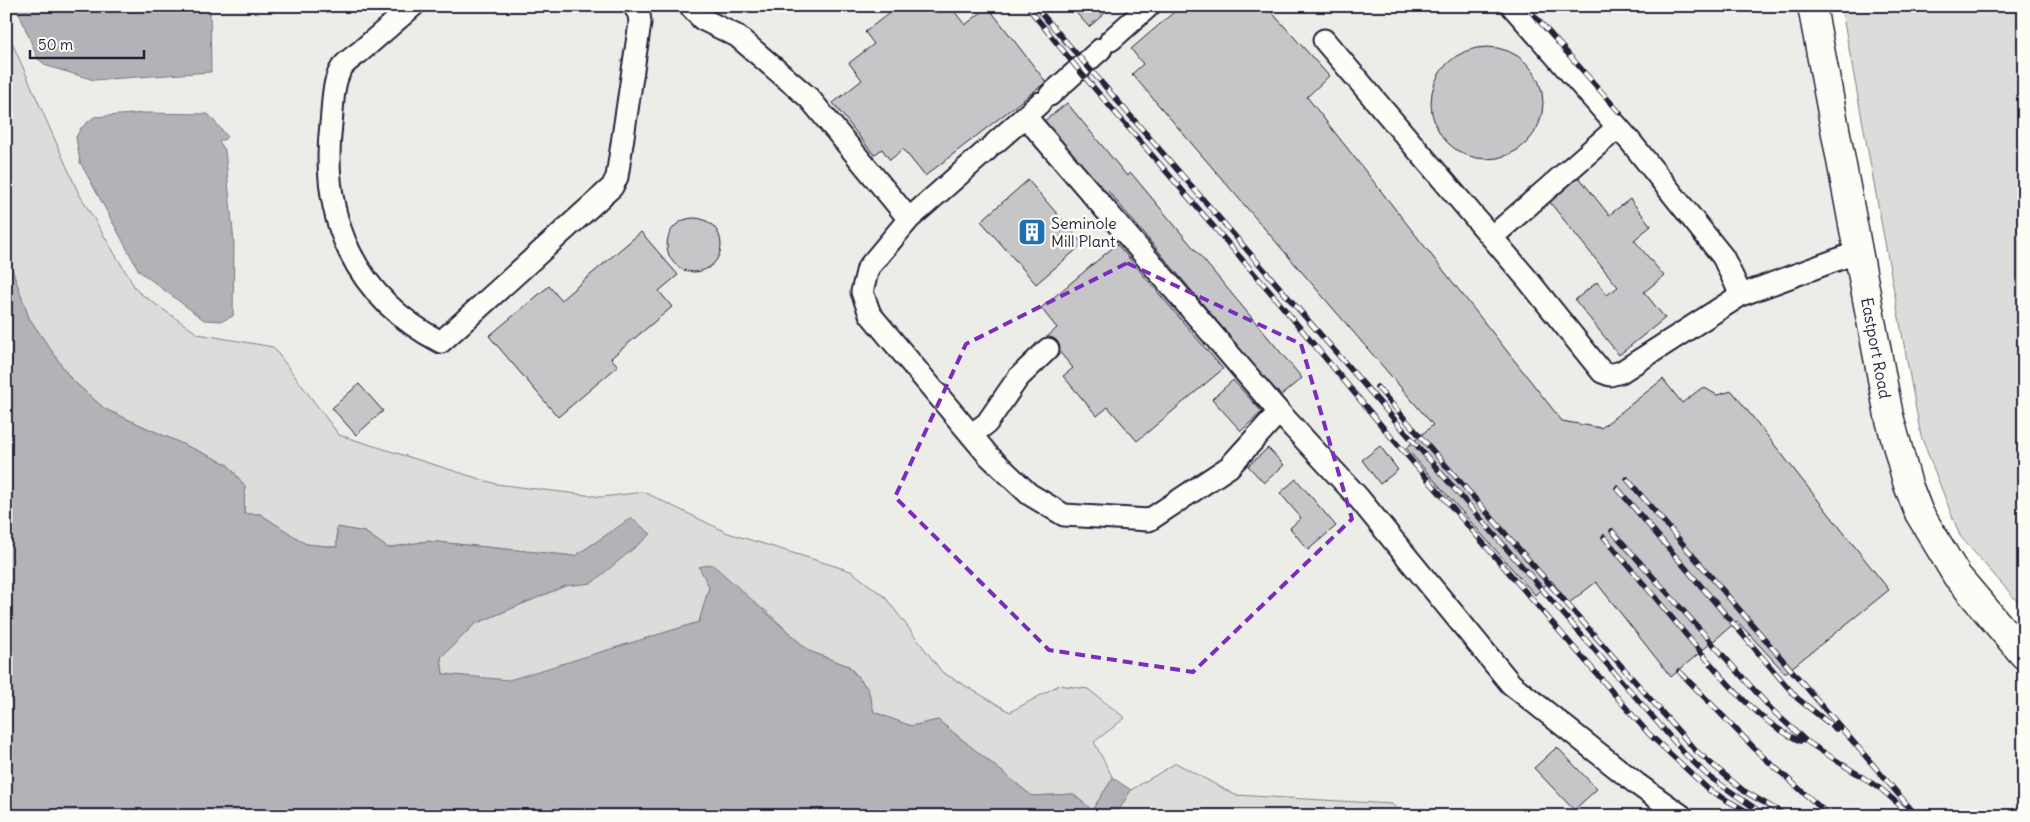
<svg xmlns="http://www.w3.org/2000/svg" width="2030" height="822" font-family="Delius,sans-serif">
<rect width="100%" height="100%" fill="#fdfcf7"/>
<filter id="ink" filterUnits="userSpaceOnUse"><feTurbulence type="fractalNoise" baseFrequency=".02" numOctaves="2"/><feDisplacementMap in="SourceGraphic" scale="10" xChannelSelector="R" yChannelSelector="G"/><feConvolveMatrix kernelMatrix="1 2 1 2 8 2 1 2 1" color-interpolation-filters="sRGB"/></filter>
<g filter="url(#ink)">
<path fill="#ecece9" d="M 6,6 L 1804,6 L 1886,442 L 2024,667 L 2024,816 L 1403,816 L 1392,804 L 1235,795 L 1176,763 L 1131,790 L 1113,778 L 1094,742 L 1125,718 L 1059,685 L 1010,712 L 942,672 L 885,597 L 851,571 L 728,533 L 644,492 L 602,497 L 496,484 L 338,435 L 273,347 L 198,334 L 137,291 L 78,192 L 6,29 Z"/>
<path fill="#dddcdb" stroke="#807f8b" d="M 1841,6 L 2024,6 L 2024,609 L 1960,536 L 1921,436 Z
M 6,29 L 78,192 L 137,291 L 198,334 L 273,347 L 339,435 L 496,484 L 602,497 L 644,492 L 728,533 L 851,571 L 885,597 L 942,672 L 1010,712 L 1059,685 L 1088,689 L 1125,718 L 1094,742 L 1113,778 L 1092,810 L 1073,794 L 1032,796 L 938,720 L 911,726 L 874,712 L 868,689 L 849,666 L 809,651 L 765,610 L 709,587 L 699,622 L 509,681 L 443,674 L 441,657 L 475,624 L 565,586 L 592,582 L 631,519 L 575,556 L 427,541 L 388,548 L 365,532 L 337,527 L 337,547 L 306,544 L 260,514 L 244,514 L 245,486 L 227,464 L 105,409 L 71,379 L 29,318 L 6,252 Z
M 1176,763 L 1235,795 L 1392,804 L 1403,816 L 1115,816 L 1131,790 Z"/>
<path fill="#b2b2b7" stroke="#787885" d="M 16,6 L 210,6 L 211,72 L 94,80 L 47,66 L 38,59 Z
M 145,113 L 208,114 L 227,136 L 225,139 L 219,141 L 225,150 L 234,243 L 233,316 L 222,321 L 204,320 L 139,271 L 80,162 L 76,137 L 81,128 L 94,117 Z
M 6,252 L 29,318 L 71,379 L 105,409 L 227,464 L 245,486 L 244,514 L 260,514 L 306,544 L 337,547 L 337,527 L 365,532 L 388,548 L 427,541 L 575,556 L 631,518 L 651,534 L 592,583 L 565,586 L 475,624 L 441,657 L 443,674 L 509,680 L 699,622 L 709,587 L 699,567 L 712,564 L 809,651 L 848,666 L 868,689 L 874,712 L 911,726 L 938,720 L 1032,796 L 1073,794 L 1092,810 L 1113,778 L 1131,790 L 1115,816 L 6,816 Z"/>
<path fill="#c6c6c8" stroke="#22223b" d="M 898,6 L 950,6 L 965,25 L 988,7 L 1046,82 L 925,176 L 903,149 L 890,160 L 882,149 L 874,155 L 833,103 L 862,80 L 849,63 L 874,44 L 865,32 Z
M 1070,6 L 1113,6 L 1089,27 Z
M 1181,6 L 1266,6 L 1329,76 L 1307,97 L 1562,421 L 1601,428 L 1663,379 L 1682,403 L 1703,387 L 1717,395 L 1732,391 L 1889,590 L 1785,673 L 1737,621 L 1671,677 L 1596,582 L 1569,603 L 1551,580 L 1535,595 L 1406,448 L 1433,425 L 1132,74 L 1143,64 L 1131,49 Z
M1431 103a56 56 0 1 1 112 0a56 56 0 1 1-112 0Z
M 1067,103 L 1127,176 L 1131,173 L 1302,378 L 1280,396 L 1108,191 L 1103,195 L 1043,122 Z
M 1578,176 L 1609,215 L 1630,199 L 1651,226 L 1634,240 L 1664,276 L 1644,292 L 1665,318 L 1619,355 L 1575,300 L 1597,282 L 1607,295 L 1618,287 L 1548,200 Z
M 1028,180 L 1083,244 L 1036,284 L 981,221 Z
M667 245a27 27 0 1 1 54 0a27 27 0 1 1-54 0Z
M 641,232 L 678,275 L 659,291 L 672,307 L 611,358 L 618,366 L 558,417 L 489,336 L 549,286 L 561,300 Z
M 1117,244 L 1223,369 L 1137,441 L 1108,407 L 1097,416 L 1063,376 L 1073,368 L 1047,337 L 1057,328 L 1041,308 Z
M 1233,380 L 1262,412 L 1241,431 L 1212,399 Z
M 359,384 L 383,411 L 356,435 L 332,408 Z
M 1380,446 L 1398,470 L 1380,484 L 1362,460 Z
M 1268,448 L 1284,465 L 1264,483 L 1248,466 Z
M 1296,479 L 1336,526 L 1308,550 L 1290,528 L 1301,518 L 1280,493 Z
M 1557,747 L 1597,789 L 1574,810 L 1534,768 Z"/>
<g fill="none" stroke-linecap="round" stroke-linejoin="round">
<defs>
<path id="minor" d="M 413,6 C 396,21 378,36 361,51 C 355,56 345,62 341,69 C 332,84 333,107 331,124 C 320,218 355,298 441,342 L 612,187 L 617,177 L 640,23 L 639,14 L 634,6
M 690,6 L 702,19 L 737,36 L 809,98 L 909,219 L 987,150
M 1512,6 L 1630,141 L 1723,257 L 1741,295 L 1858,252
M 1111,40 L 1149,6
M 1324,40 L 1528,280 L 1602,372 L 1610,375 L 1621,372 L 1741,295
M 1050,95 L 1101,49
M 1025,116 L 1279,412
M 995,143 L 1040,103
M 909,219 L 868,268 L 862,292 L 870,314 L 988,455 L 1029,494 L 1064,515 L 1149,520 L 1229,467 L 1279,412 L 1357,496 L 1511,684 L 1637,784 L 1682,816
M 1492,237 L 1618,127
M 971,435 L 987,423 L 1018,378 L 1048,349"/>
<g id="major">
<path id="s1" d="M 1812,6 L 1889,416 L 1908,485 L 1919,513 L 1957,576 L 2024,655"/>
</g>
</defs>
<use href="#minor" stroke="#22223b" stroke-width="25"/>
<use href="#major" stroke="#22223b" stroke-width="31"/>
<use href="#minor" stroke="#fdfcf7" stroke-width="21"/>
<use href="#major" stroke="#fdfcf7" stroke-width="28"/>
<defs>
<path id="rail" d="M 1035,6 L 1685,754 L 1707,775 L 1766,816
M 1526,6 L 1620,113
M 1030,10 L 1082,74 L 1271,293 L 1391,437 L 1649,734 L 1709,790 L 1753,815
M 1377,387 L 1695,750 L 1744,791 L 1787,816
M 1627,479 L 1917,816
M 1617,488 L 1797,698 L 1836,729
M 1612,531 L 1772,710 L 1806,741 L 1881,789 L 1904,809
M 1604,537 C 1632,570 1660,603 1687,636 C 1720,674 1754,720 1800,741
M 1679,671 L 1760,754 L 1830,816"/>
</defs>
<use href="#rail" stroke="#22223b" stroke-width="5.5"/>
<use href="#rail" stroke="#fdfcf7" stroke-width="4" stroke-dasharray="11" stroke-linecap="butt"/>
</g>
</g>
<path fill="none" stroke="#7b2cbf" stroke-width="4" stroke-dasharray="10 6" stroke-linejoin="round" d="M 1127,263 L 1301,344 L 1352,519 L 1193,672 L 1049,650 L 895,497 L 966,344 Z"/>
<defs>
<symbol id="building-square" viewBox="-11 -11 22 22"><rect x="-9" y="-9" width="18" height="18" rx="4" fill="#1f6fb2" stroke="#fdfcf7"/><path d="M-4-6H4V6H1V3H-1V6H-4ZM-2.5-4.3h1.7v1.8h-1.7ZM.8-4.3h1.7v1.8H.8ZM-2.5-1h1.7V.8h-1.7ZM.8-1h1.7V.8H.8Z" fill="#fff"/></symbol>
</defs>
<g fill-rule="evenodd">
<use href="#building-square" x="1016" y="216" width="32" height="32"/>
</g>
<g text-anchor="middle" stroke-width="5" stroke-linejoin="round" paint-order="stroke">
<g font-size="16" fill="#22223b" stroke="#fdfcf7" text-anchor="start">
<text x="1051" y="229">Seminole<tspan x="1051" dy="18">Mill Plant</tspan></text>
</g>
<g font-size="16" fill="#22223b" stroke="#fdfcf7">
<text dy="6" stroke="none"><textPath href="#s1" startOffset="348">Eastport Road</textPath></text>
</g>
</g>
<rect width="2030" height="822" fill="none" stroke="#fdfcf7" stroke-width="25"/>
<rect x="12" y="12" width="2005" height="797" fill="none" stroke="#22223b" stroke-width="2" filter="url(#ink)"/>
<path d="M30 50v8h114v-8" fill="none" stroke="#22223b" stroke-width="2.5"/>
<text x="38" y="50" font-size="15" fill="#22223b" stroke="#fdfcf7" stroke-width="4" paint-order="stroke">50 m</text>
</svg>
